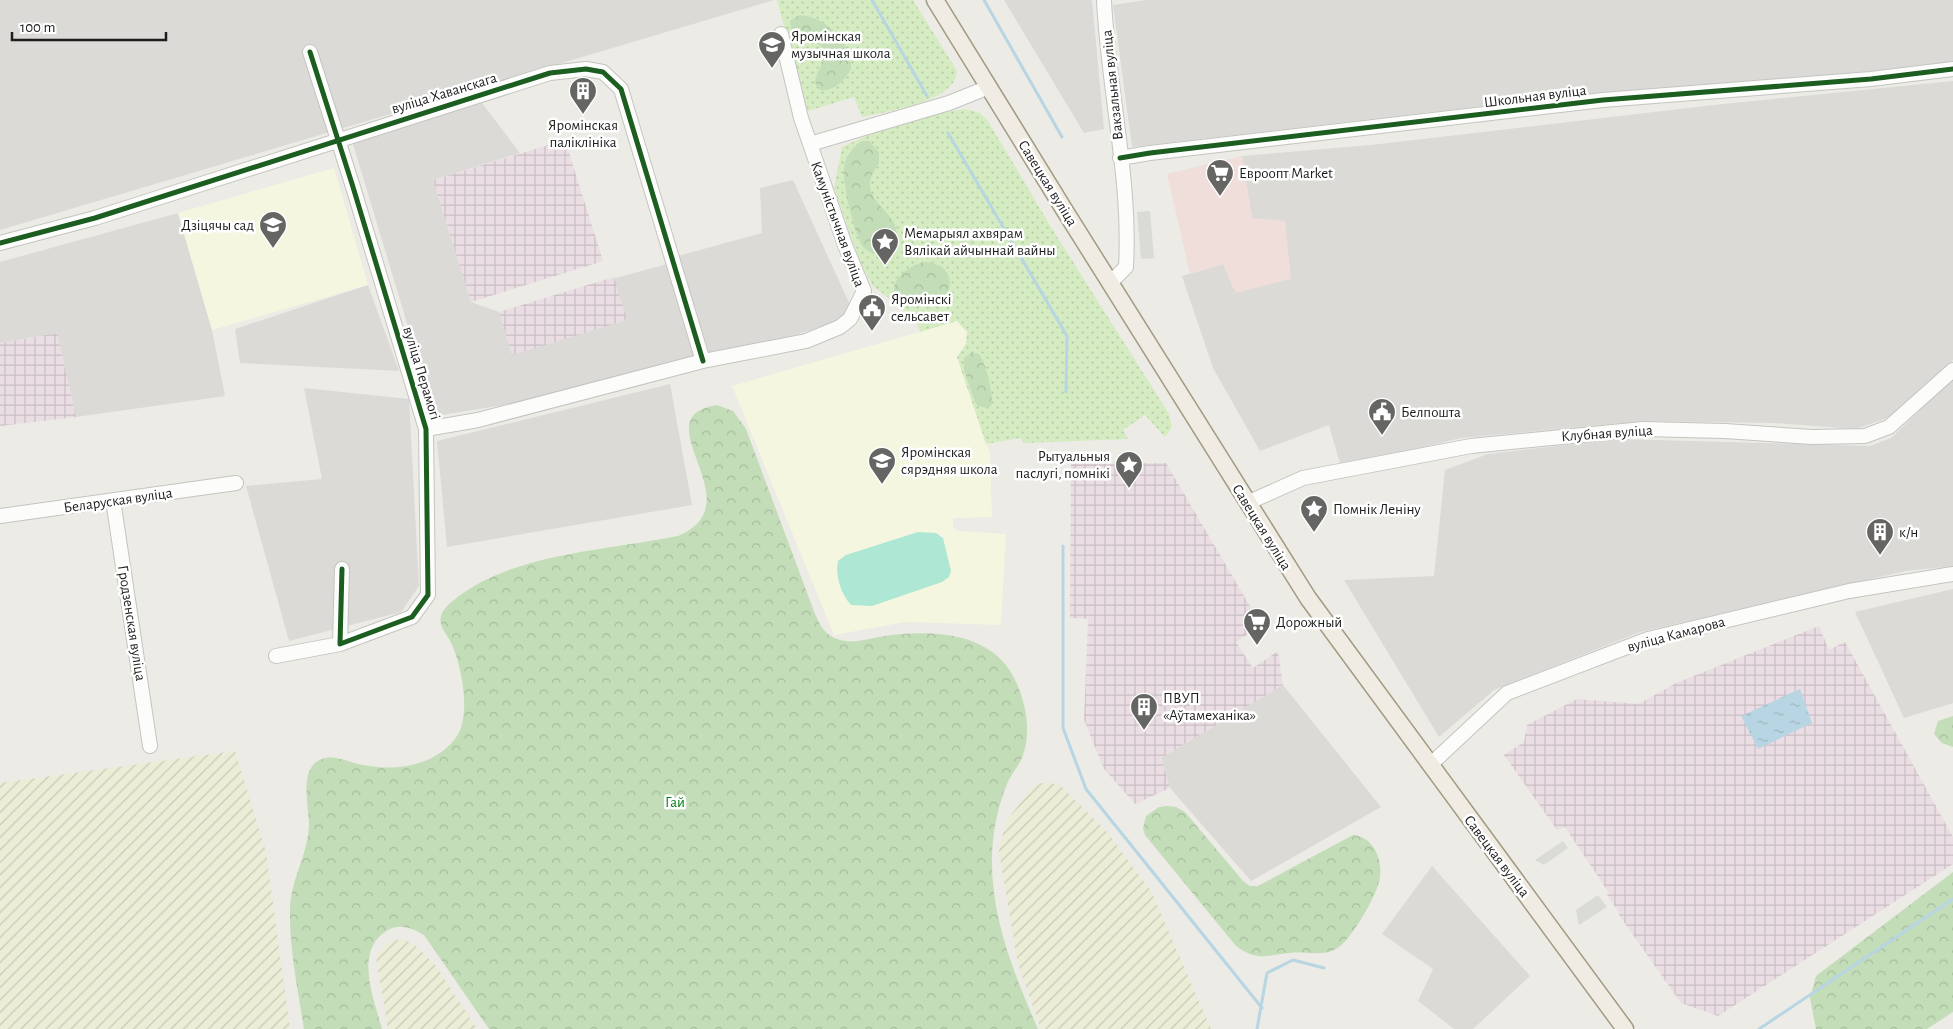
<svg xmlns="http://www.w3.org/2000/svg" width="1953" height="1029" font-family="'Alegreya Sans',sans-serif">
<defs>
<pattern id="industrial-grid" width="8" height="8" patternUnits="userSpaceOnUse" patternTransform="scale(1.25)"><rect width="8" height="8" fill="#eadee4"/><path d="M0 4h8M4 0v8" fill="none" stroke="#c8bec3"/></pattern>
<pattern id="farmland-furrows" width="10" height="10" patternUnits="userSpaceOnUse" patternTransform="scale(1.25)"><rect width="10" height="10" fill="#ebedd7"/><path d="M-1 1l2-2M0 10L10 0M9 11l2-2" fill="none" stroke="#c9cbb8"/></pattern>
<pattern id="grass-dots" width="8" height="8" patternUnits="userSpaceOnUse" patternTransform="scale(1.25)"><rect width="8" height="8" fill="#d5ecc2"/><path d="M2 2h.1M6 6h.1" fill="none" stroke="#b6caa6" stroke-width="1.8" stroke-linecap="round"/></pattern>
<pattern id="forest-crowns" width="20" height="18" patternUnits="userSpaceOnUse" patternTransform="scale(1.25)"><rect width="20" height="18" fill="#c3ddb8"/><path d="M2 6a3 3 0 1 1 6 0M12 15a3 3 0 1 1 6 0" fill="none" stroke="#a7bd9e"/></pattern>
<pattern id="water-ripples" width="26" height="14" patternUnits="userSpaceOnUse" patternTransform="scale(1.25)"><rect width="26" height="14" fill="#b7d5e2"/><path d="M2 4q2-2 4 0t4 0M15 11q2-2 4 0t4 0" fill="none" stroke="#9db6c1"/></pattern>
</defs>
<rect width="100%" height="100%" fill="#ecebe5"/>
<path fill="#dbdad7" d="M 0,0 L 774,0 L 0,230 Z
M 1004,0 L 1092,0 L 1104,129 L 1084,133 Z
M 1146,0 L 1953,0 L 1953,64 L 1509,103 L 1132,147 L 1113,5 Z
M 1953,81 L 1953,360 L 1890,417 L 1856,429 L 1774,423 L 1645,421 L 1461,438 L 1341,467 L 1329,425 L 1260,451 L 1213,368 L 1182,276 L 1223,264 L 1234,289 L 1252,218 L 1242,156 L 1371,145 L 1714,105 Z
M 482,103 L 520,153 L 433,180 L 471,302 L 499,312 L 512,355 L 612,279 L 667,264 L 696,359 L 529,401 L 435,416 L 353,144 Z
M 793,180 L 851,307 L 840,320 L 777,341 L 709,353 L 678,256 L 762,233 L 760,188 Z
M 178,213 L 212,330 L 225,396 L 76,417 L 57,333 L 0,343 L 0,262 Z
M 368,285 L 399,371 L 240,363 L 235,329 Z
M 1953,379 L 1953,566 L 1906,571 L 1640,632 L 1494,690 L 1439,737 L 1344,580 L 1434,576 L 1445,470 L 1488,454 L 1618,439 L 1870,446 L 1891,438 Z
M 670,384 L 692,505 L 447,547 L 437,441 Z
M 304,388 L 409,399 L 419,586 L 401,612 L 289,641 L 246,486 L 322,479 Z
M 1953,589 L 1953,703 L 1904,718 L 1855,612 Z
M 1283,685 L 1381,807 L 1251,881 L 1170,788 L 1161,758 Z
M 1432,866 L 1530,976 L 1473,1029 L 1454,1029 L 1418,1001 L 1433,969 L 1382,934 Z"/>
<path fill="#efded9" d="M 1242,156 L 1252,218 L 1285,221 L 1291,279 L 1236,293 L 1223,264 L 1190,274 L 1167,174 Z"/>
<path fill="url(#industrial-grid)" d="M 565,140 L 603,261 L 471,302 L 433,180 Z
M 614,277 L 627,320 L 512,355 L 499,312 Z
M 57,333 L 76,417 L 0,426 L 0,343 Z
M 1166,463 L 1261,625 L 1236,642 L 1253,668 L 1278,651 L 1283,685 L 1161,758 L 1170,788 L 1135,804 L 1104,769 L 1084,720 L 1088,619 L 1070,618 L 1071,464 Z
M 1819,626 L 1829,650 L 1845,642 L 1953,837 L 1953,864 L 1718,1016 L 1681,1003 L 1619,915 L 1619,912 L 1607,895 L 1609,893 L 1565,827 L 1557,830 L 1504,755 L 1524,742 L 1527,725 L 1577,699 L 1639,704 L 1676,683 Z"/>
<path fill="#f5f6e0" d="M 334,168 L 368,285 L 212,330 L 178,213 Z
M 957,321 L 967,332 L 966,344 L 957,357 L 990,453 L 992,517 L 953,518 L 953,527 L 959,531 L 1006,534 L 1001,625 L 905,622 L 834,635 L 732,386 Z"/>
<path fill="url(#farmland-furrows)" d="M 235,751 L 266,852 L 290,1029 L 0,1029 L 0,783 Z
M 1039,783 L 1059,784 L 1107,832 L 1151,891 L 1211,1029 L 1041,1029 L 1018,964 L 999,851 L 1006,822 L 1029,791 Z
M 404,939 L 417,947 L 436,966 L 477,1029 L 388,1029 L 376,958 L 389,941 Z"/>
<path fill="url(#grass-dots)" d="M 777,0 L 913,0 L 957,71 C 956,102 887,111 862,117 L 854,97 L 808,111 Z
M 966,109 L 980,113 L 988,121 L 1051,227 L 1169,414 L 1172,427 L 1165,437 L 1145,415 L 1123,430 L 1128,439 L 1024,443 L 1020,438 L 986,444 L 957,357 L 966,344 L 967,332 L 957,321 L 920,332 L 916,319 L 873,286 L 861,264 L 834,188 L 842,147 C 880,128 924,115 966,109 Z"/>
<path fill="url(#forest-crowns)" d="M 799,15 C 825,16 852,42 851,69 C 845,80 834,92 820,90 L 815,83 C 816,70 827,62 823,48 C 814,38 801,45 792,36 L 790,21 Z
M 862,141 L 869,141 L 879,152 C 881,168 870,171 870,184 C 870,206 898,213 897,237 C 896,252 877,259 865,249 C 855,241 842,182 844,168 C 845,157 853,146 862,141 Z
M 926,262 C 945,264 954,275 948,294 C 940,302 909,303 899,298 L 894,291 C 893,276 913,264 926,262 Z
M 971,353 L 979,354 C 985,361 995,397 991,406 L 987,408 L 978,406 L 975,402 L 964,370 L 964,358 Z
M 717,405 L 733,411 L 746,429 L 815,614 C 820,625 825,635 837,639 C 852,645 870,638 885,636 C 927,630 985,631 1010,671 C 1025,695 1033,731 1022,758 C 1018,767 1011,774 1007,784 C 998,806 993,830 992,854 C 990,916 1014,974 1038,1029 L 489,1029 L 424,935 C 413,928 400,923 388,930 C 353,950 374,999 382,1029 L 304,1029 C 298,990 289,948 290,908 C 291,879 307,857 309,826 C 309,806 298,767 322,759 C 333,755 344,760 354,763 C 389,772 431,769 455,739 C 472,718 462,667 452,645 C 448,635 438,627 441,616 C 443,609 448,605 454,600 C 508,554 609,550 678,536 C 757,503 639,417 717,405 Z
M 1953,716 L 1953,747 L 1942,743 L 1934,734 L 1938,721 Z
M 1167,806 L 1176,807 L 1185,812 L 1243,881 L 1250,886 L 1258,886 L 1353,835 C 1375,837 1384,862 1379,882 C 1375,898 1350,942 1336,949 C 1321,957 1305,951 1290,953 C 1266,955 1258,962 1236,946 L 1145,835 L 1143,828 L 1146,816 L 1159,807 Z
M 1953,872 L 1953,1012 L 1927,1029 L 1816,1029 L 1810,998 L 1816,976 Z"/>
<path fill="#aee7d3" d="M 918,532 L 936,533 L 943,538 L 951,571 L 949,577 L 942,582 L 872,606 L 851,605 C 841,594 835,576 838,561 L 846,555 Z"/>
<path fill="#dadad7" d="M 1150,211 L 1154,258 L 1141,259 L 1137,212 Z
M 1563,841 L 1568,848 L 1544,865 L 1535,860 Z
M 1598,895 L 1607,907 L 1579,925 L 1576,910 Z"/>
<path fill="url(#water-ripples)" d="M 1800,689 L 1812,723 L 1758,749 L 1741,716 Z"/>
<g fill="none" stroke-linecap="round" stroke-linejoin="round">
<path stroke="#b7d5e2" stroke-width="3" d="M 872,0 L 927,96
M 984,0 L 1062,137
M 948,133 L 1067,336 L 1066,392
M 1063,546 L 1063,728 L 1086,789 L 1262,1008
M 1257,1029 L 1267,973 L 1293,960 L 1324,968
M 1759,1029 L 1953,899"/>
<defs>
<path id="minor" d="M 1104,0 C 1108,89 1131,178 1126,267 L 1110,283
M 781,34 L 801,118 L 810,144
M 310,52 L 353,187 L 426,429 L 428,595 L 412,617 L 340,644 L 342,569
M 1120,158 L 1150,153 L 1603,100 L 1871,79 L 1953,69
M 0,243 L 95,218 L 550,73 L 586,69 L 603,72 L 621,89 L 703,361
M 426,429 L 478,420 L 703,361 L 806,341 L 840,327 L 850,319 L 864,291 L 845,245 L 810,144 L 949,103 L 989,87
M 113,500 L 150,746
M 1247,503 L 1303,478 L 1471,446 L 1643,429 L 1725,431 L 1812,437 L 1865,436 L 1889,427 L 1953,370
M 0,516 L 236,483
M 276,656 L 340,644
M 1430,765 L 1507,693 L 1648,639 L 1849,591 L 1953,574"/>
<path id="major" d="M 935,0 L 1065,211 L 1308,598 L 1625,1029"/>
</defs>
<use href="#minor" stroke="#c4c4c1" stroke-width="16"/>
<use href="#major" stroke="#a29b82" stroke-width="19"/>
<use href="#minor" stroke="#fcfcfb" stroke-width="14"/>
<use href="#major" stroke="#f0ece3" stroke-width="16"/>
<defs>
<path id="cycleway" d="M 310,52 L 353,187 L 426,429 L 428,595 L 412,617 L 340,644 L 342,569
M 1120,158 L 1150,153 L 1603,100 L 1871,79 L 1953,69
M 0,243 L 95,218 L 550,73 L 586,69 L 603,72 L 621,89 L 703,361"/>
</defs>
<use href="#cycleway" stroke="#fff" stroke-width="8"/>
<use href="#cycleway" stroke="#1b5e20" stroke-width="5"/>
</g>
<defs>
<symbol id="school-pin" viewBox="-11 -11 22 30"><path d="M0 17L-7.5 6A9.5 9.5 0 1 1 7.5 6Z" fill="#656563" stroke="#fff"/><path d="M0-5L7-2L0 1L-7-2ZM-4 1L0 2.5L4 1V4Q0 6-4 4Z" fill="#fff"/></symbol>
<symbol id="building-pin" viewBox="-11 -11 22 30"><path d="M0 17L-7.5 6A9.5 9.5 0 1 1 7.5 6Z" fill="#656563" stroke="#fff"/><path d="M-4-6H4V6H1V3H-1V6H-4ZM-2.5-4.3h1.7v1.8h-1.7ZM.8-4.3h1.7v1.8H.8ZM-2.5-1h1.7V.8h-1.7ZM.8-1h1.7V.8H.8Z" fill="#fff"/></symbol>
<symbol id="supermarket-pin" viewBox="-11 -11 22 30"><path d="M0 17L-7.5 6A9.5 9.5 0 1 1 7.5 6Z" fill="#656563" stroke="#fff"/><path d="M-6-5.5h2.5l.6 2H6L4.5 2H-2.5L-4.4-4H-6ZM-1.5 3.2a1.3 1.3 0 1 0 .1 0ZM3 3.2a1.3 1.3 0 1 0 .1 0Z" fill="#fff"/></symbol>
<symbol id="sight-pin" viewBox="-11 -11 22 30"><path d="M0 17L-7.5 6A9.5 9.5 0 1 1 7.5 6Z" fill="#656563" stroke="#fff"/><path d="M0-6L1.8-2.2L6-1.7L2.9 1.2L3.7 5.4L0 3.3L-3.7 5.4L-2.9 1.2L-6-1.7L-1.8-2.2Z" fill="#fff"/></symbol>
<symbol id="civic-pin" viewBox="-11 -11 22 30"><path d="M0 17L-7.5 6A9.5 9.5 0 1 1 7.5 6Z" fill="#656563" stroke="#fff"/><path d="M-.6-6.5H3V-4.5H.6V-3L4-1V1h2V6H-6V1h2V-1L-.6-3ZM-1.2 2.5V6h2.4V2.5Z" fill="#fff"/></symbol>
</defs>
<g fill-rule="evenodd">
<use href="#school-pin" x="756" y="29" width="32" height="43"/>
<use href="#building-pin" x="567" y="75" width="32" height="43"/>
<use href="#supermarket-pin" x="1204" y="157" width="32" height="43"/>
<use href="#school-pin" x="257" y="209" width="32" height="43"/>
<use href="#sight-pin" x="869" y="226" width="32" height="43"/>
<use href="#civic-pin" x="856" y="292" width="32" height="43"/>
<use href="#civic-pin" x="1366" y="396" width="32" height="43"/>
<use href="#school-pin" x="866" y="445" width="32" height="43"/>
<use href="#sight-pin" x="1113" y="449" width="32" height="43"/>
<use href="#sight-pin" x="1298" y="493" width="32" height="43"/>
<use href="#building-pin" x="1864" y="516" width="32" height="43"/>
<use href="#supermarket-pin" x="1241" y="606" width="32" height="43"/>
<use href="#building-pin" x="1128" y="691" width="32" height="43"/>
</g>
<g text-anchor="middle" stroke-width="5" stroke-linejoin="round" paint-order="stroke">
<g font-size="15" fill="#1d1d1d" stroke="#fff" text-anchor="start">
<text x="791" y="41">Яромінская<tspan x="791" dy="17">музычная школа</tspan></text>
<text x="583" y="130" text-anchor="middle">Яромінская<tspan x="583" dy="17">паліклініка</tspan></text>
<text x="1239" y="178">Евроопт Market</text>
<text x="254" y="230" text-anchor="end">Дзіцячы сад</text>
<text x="904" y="238">Мемарыял ахвярам<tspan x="904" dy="17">Вялікай айчыннай вайны</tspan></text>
<text x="891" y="304">Яромінскі<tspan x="891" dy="17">сельсавет</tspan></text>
<text x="1401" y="417">Белпошта</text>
<text x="901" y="457">Яромінская<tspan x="901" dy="17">сярэдняя школа</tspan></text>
<text x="1110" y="461" text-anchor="end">Рытуальныя<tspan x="1110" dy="17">паслугі, помнікі</tspan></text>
<text x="1333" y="514">Помнік Леніну</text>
<text x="1899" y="537">к/н</text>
<text x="1276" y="627">Дорожный</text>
<text x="1163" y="703">ПВУП<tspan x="1163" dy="17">«Аўтамеханіка»</tspan></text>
</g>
<g font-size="15" fill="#1d1d1d" stroke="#fff">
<text transform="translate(1112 85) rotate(-96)" y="5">Вакзальная вуліца</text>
<text transform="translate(444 93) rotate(-17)" y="5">вуліца Хаванскага</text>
<text transform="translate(1535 96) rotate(-7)" y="5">Школьная вуліца</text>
<text transform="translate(1048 183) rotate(58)" y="5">Савецкая вуліца</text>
<text transform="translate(838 224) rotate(70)" y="5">Камуністычная вуліца</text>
<text transform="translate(422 373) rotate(73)" y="5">вуліца Перамогі</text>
<text transform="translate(1607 433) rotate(-4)" y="5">Клубная вуліца</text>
<text transform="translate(118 500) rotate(-8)" y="5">Беларуская вуліца</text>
<text transform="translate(1262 527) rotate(58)" y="5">Савецкая вуліца</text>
<text transform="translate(132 623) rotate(81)" y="5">Гродзенская вуліца</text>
<text transform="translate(1676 634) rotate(-15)" y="5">вуліца Камарова</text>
<text transform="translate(1497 856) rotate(53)" y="5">Савецкая вуліца</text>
</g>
<g font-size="15" fill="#05821a" stroke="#fff">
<text x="675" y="807">Гай</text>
</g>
</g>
<path d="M12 32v8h154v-8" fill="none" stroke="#1d1d1d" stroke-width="2.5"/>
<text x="20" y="32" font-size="15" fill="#1d1d1d" stroke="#ffffff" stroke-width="4" paint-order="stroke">100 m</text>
</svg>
